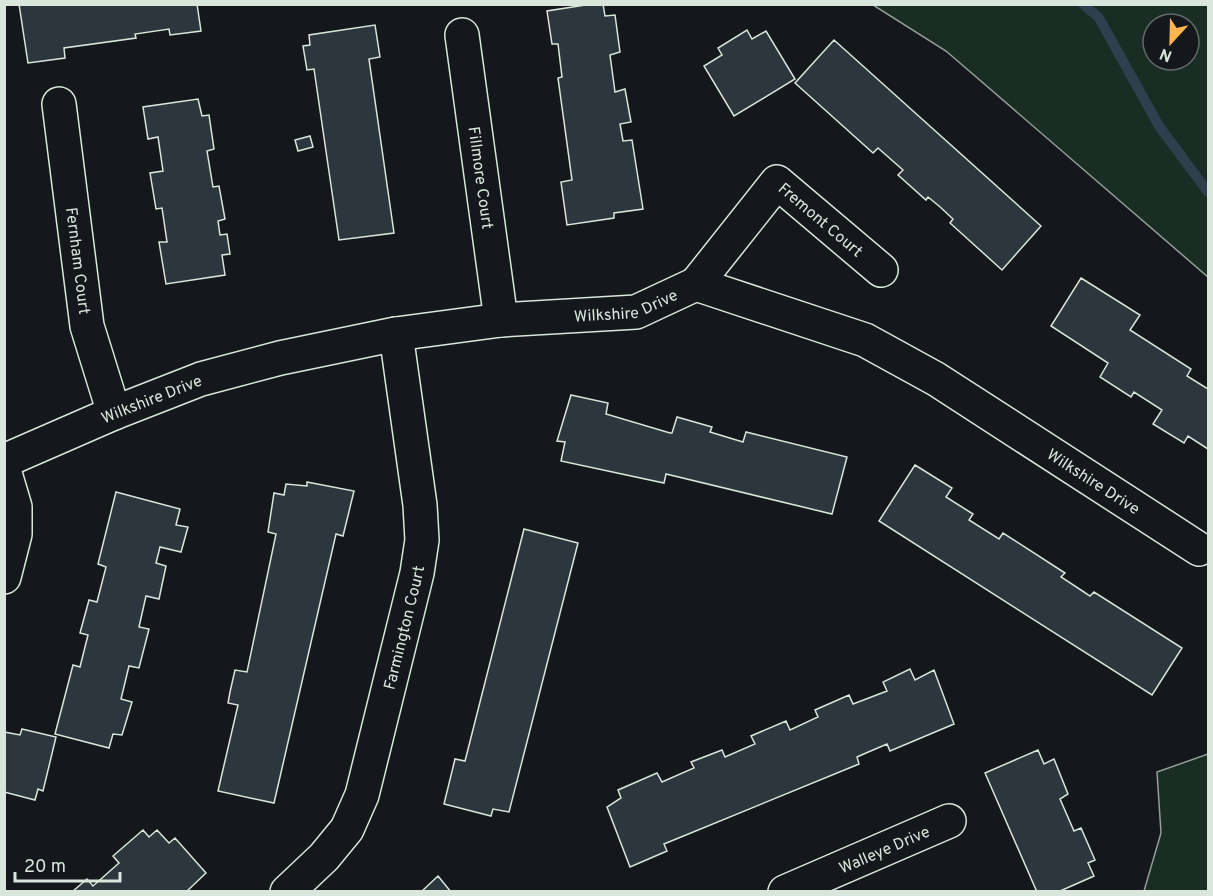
<svg xmlns="http://www.w3.org/2000/svg" width="1213" height="896" font-family="Overpass,sans-serif">
<rect width="100%" height="100%" fill="#14181c"/>
<path fill="#1a2d24" stroke="#939e99" stroke-width="1.5" fill-rule="evenodd" d="M 873,5 L 1208,5 L 1208,277 L 946,51 ZM 1153,24 L 1189,24 L 1189,60 L 1153,60 Z
M 1208,754 L 1208,891 L 1144,891 L 1161,833 L 1157,772 Z"/>
<g fill="none" stroke-linecap="round" stroke-linejoin="round">
<path stroke="#2f3f4d" stroke-width="10" d="M 1083,4 L 1099,18 L 1159,126 L 1208,192"/>
</g>
<path fill="#2c363c" stroke="#d8e6dc" stroke-width="1.5" d="M 19,4 L 197,4 L 201,31 L 170,35 L 169,29 L 135,34 L 136,38 L 64,48 L 65,58 L 28,63 Z
M 592,4 L 603,4 L 605,16 L 615,15 L 620,52 L 610,55 L 615,92 L 625,89 L 631,122 L 620,124 L 623,141 L 632,140 L 643,209 L 614,213 L 614,218 L 567,225 L 561,182 L 572,180 L 558,78 L 562,77 L 558,44 L 552,44 L 547,11 Z
M 375,25 L 380,57 L 369,59 L 394,233 L 339,240 L 314,69 L 307,70 L 303,46 L 310,45 L 309,35 Z
M 747,30 L 752,39 L 766,31 L 795,79 L 734,116 L 704,66 L 722,55 L 718,48 Z
M 834,40 L 1041,226 L 1002,270 L 950,223 L 953,219 L 939,206 L 928,197 L 926,200 L 898,175 L 903,170 L 878,148 L 873,153 L 795,83 Z
M 198,99 L 202,116 L 209,115 L 214,149 L 207,151 L 213,187 L 219,186 L 225,219 L 218,221 L 220,235 L 227,234 L 230,254 L 222,255 L 225,275 L 166,284 L 159,242 L 167,242 L 162,208 L 156,209 L 150,173 L 163,171 L 158,137 L 148,139 L 143,107 Z
M 310,136 L 313,147 L 298,151 L 295,140 Z
M 1081,278 L 1140,315 L 1130,330 L 1191,369 L 1187,376 L 1208,389 L 1208,449 L 1188,436 L 1184,443 L 1153,424 L 1162,410 L 1134,392 L 1131,397 L 1100,377 L 1108,363 L 1051,326 Z
M 571,395 L 608,403 L 606,414 L 670,433 L 672,433 L 677,417 L 712,427 L 710,432 L 743,442 L 746,432 L 847,457 L 832,514 L 666,474 L 664,483 L 561,461 L 565,442 L 557,441 Z
M 915,465 L 952,488 L 946,497 L 973,514 L 969,520 L 999,539 L 1003,533 L 1065,573 L 1061,577 L 1084,592 L 1090,596 L 1094,592 L 1182,648 L 1152,695 L 879,521 Z
M 307,482 L 354,491 L 343,536 L 336,534 L 274,803 L 218,791 L 238,705 L 228,703 L 230,692 L 235,670 L 247,672 L 276,534 L 268,532 L 274,493 L 284,495 L 286,484 L 307,486 Z
M 116,492 L 180,509 L 176,525 L 188,527 L 181,552 L 160,547 L 156,563 L 166,566 L 159,599 L 146,596 L 139,627 L 149,629 L 139,668 L 129,666 L 121,699 L 132,702 L 122,735 L 113,734 L 109,748 L 55,734 L 73,665 L 80,667 L 88,635 L 80,633 L 89,600 L 97,602 L 106,567 L 98,564 Z
M 524,529 L 578,543 L 509,812 L 493,809 L 491,816 L 444,804 L 455,759 L 465,761 Z
M 910,669 L 915,680 L 934,670 L 954,724 L 890,751 L 887,744 L 866,753 L 857,757 L 859,764 L 664,844 L 667,851 L 630,867 L 607,807 L 621,798 L 618,790 L 657,773 L 662,782 L 694,768 L 691,762 L 722,750 L 725,757 L 755,744 L 751,736 L 786,721 L 790,730 L 818,717 L 815,710 L 849,695 L 853,704 L 887,691 L 883,682 Z
M 22,729 L 56,737 L 43,791 L 38,789 L 35,800 L 4,792 L 4,732 L 20,735 Z
M 1038,750 L 1044,764 L 1054,759 L 1068,794 L 1060,799 L 1074,831 L 1081,828 L 1095,860 L 1088,863 L 1094,876 L 1058,892 L 1037,892 L 985,773 Z
M 143,830 L 149,837 L 157,830 L 169,843 L 175,838 L 206,873 L 186,892 L 72,892 L 87,879 L 93,886 L 119,863 L 113,856 Z
M 438,876 L 451,892 L 421,892 Z"/>
<g fill="none" stroke-linecap="round" stroke-linejoin="round">
<defs>
<g id="minor">
<path id="s1" d="M 462,35 L 501,320"/>
<path id="s2" d="M 59,104 L 87,326 L 114,413"/>
<path id="s3" d="M 696,284 L 777,182 L 881,270"/>
<path id="s4" d="M 4,461 L 114,413 L 201,379 L 280,358 L 396,334 L 501,320 L 636,312 L 696,284 L 865,340 L 936,379 L 1199,549"/>
<path d="M 4,470 L 15,507 L 15,534 L 4,577"/>
<path id="s5" d="M 287,892 L 324,857 L 347,829 L 362,795 L 417,573 L 422,540 L 420,505 L 396,334"/>
<path id="s6" d="M 785,892 L 949,821"/>
</g>
</defs>
<use href="#minor" stroke="#d8e6dc" stroke-width="36"/>
<use href="#minor" stroke="#14181c" stroke-width="33"/>
</g>
<g text-anchor="middle" stroke-width="4.5" stroke-linejoin="round" paint-order="stroke">
<g font-size="16" fill="#d8e6dc" stroke="#14181c">
<text dy="6" stroke="none"><textPath href="#s1" startOffset="144">Fillmore Court</textPath></text>
<text dy="6" stroke="none"><textPath href="#s3" startOffset="188">Fremont Court</textPath></text>
<text dy="6" stroke="none"><textPath href="#s2" startOffset="158">Fernham Court</textPath></text>
<text dy="6" stroke="none"><textPath href="#s4" startOffset="646">Wilkshire Drive</textPath></text>
<text dy="6" stroke="none"><textPath href="#s4" startOffset="160">Wilkshire Drive</textPath></text>
<text dy="6" stroke="none"><textPath href="#s4" startOffset="1168">Wilkshire Drive</textPath></text>
<text dy="6" stroke="none"><textPath href="#s5" startOffset="297">Farmington Court</textPath></text>
<text dy="6" stroke="none"><textPath href="#s6" startOffset="108">Walleye Drive</textPath></text>
</g>
</g>
<rect width="1213" height="896" fill="none" stroke="#d8e6dc" stroke-width="12"/>
<g transform="translate(1171 42) rotate(202)"><circle r="28" fill="#14181c" stroke="#626a69" stroke-width="1.5"/>
<path d="M0-4.5L10 22L0 15L-10 22Z" fill="#ffb74d"/>
<text y="-9" font-size="16" font-weight="bold" text-anchor="middle" fill="#d8e6dc">N</text>
</g>
<path d="M15 872v9h105v-9" fill="none" stroke="#d8e6dc" stroke-width="3"/>
<text x="24" y="872" font-size="18" fill="#d8e6dc" stroke="#14181c" stroke-width="4.5" paint-order="stroke">20 m</text>
</svg>
